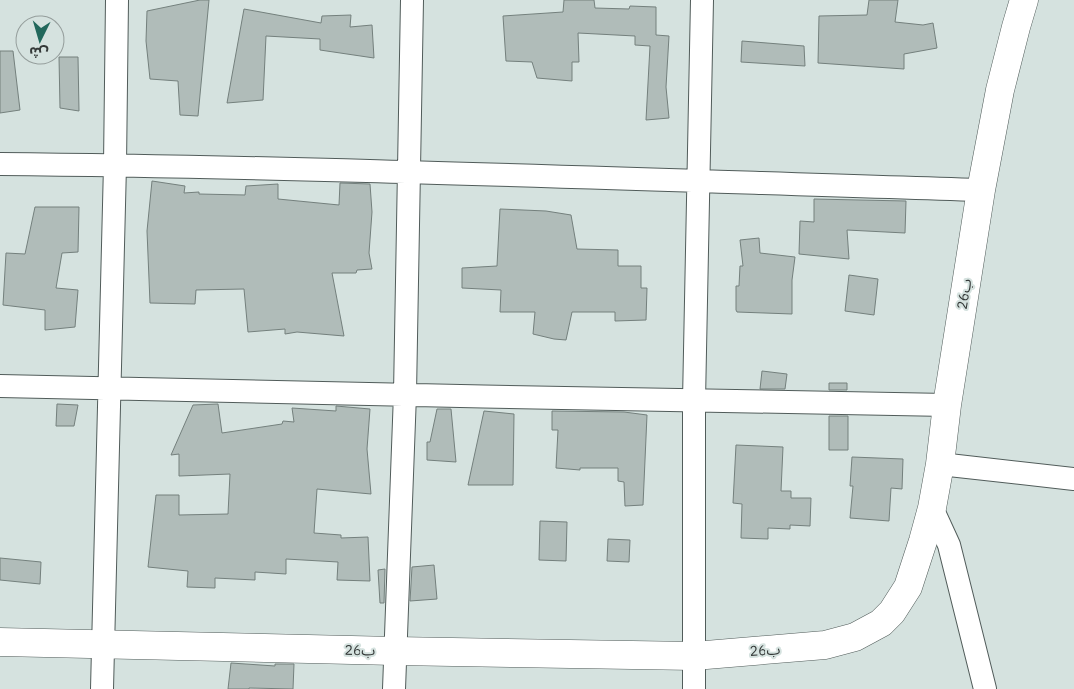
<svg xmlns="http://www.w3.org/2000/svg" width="1074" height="689" font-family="'IBM Plex Sans','Noto Sans Arabic',sans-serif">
<rect width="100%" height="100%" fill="#d5e2df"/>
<path fill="#b0bcb9" stroke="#74807d" d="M 200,0 L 209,0 L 198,116 L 180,115 L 178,81 L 150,79 L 146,41 L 147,11 Z
M 564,0 L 594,0 L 595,8 L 629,9 L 630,6 L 656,7 L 656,35 L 669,36 L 666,87 L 669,118 L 646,120 L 650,46 L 635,45 L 635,36 L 578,33 L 579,62 L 572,62 L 572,81 L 537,78 L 532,62 L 506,61 L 503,16 L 563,12 Z
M 869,0 L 898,0 L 895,22 L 923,25 L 933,23 L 937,48 L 904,54 L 904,69 L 818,63 L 819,16 L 867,15 Z
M 244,9 L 321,23 L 322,16 L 351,15 L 350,27 L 372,25 L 374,58 L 320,50 L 320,39 L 266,36 L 263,100 L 227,103 Z
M 742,41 L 804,46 L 805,66 L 741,62 Z
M 0,51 L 13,51 L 20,110 L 0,113 Z
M 59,57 L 78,57 L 79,111 L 60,108 Z
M 152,181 L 185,186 L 184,193 L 199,192 L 199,194 L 245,195 L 246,186 L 278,184 L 278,199 L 339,205 L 340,183 L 370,184 L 372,212 L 369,253 L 372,269 L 357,270 L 356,273 L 332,273 L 344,336 L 297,332 L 285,334 L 285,329 L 248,332 L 244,289 L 196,290 L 195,304 L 150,303 L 147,231 Z
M 814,199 L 906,201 L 905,233 L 847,230 L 849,259 L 799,254 L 800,221 L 814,222 Z
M 35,207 L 79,207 L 78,252 L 62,253 L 56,288 L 78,290 L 75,327 L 45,330 L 45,310 L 3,305 L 6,253 L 25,254 Z
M 500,209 L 546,211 L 571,215 L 577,249 L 618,250 L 618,266 L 641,266 L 641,288 L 647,288 L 646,320 L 615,321 L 615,312 L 572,312 L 566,340 L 554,339 L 533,334 L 535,312 L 500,312 L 501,290 L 462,288 L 462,268 L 497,266 Z
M 759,238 L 760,253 L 795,257 L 792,280 L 792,314 L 737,312 L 736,310 L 736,286 L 739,286 L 740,266 L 743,266 L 740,240 Z
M 849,275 L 878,279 L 874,315 L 845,311 Z
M 762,371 L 787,374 L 785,389 L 760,389 Z
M 829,383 L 847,383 L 847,390 L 829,390 Z
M 57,404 L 78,405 L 74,426 L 56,426 Z
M 218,404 L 222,433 L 282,424 L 283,421 L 294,422 L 292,408 L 336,411 L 336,406 L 370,409 L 367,449 L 371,494 L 317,489 L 314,533 L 341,535 L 341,538 L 368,537 L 370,581 L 337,580 L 338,562 L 286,559 L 286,574 L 255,572 L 255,580 L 215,578 L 215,588 L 187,587 L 188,571 L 148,567 L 156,495 L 179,495 L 179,515 L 228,514 L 230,474 L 179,476 L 179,454 L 171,455 L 193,405 Z
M 437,409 L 451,409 L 456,462 L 427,460 L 427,442 L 430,442 Z
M 484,411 L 514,414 L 513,485 L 468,485 Z
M 552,411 L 624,412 L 647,415 L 643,505 L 625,506 L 624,482 L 618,481 L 618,468 L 580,468 L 580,470 L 556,468 L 558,430 L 552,430 Z
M 829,416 L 848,416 L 848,450 L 829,450 Z
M 736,445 L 783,447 L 781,491 L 791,491 L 791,498 L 811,498 L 810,526 L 790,525 L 790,529 L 768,528 L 768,539 L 741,538 L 742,504 L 733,503 Z
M 852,457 L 903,459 L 902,489 L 891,488 L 889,521 L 850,518 L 853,486 L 850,486 Z
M 540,521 L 567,522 L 566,561 L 539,560 Z
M 608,539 L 630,540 L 629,562 L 607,561 Z
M 0,558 L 41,562 L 40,584 L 0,580 Z
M 434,565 L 437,599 L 410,601 L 412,567 Z
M 385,569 L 384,603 L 380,603 L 378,570 Z
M 231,663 L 275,666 L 275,664 L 294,664 L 293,689 L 249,688 L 249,689 L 228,689 Z"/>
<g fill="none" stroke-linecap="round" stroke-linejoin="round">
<defs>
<path id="street" d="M 0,164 C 327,167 654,180 981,190
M 0,386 C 316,393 631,400 947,405
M 940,464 L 1074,479
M 932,508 L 949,545 L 985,689
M 102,689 L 115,165 L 117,0
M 394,689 L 405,394 L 412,0
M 694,689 L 694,401 L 702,0"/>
<path id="highway" d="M 0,642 L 395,651 L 694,656 L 825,645 L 855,637 L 881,623 L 892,612 L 908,587 L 923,541 L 932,508 L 940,464 L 947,405 L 981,190 L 1000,90 L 1016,27 L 1024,0"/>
</defs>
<use href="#street" stroke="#515c5a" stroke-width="24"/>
<use href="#highway" stroke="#515c5a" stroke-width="29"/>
<use href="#street" stroke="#fff" stroke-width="22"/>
<use href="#highway" stroke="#fff" stroke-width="28"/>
</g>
<g text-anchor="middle" stroke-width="4" stroke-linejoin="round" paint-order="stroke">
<g font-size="14" fill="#343938" stroke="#d5e2df">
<text transform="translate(964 294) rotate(-81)" y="5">26ب</text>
<text transform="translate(360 650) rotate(1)" y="5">26ب</text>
<text transform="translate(765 650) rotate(-4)" y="5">26ب</text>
</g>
</g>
<g transform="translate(40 40) rotate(185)"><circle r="24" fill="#d5e2df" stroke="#959e9c"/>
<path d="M0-4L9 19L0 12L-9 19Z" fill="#22685c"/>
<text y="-8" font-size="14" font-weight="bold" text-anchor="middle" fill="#343938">ش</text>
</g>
</svg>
